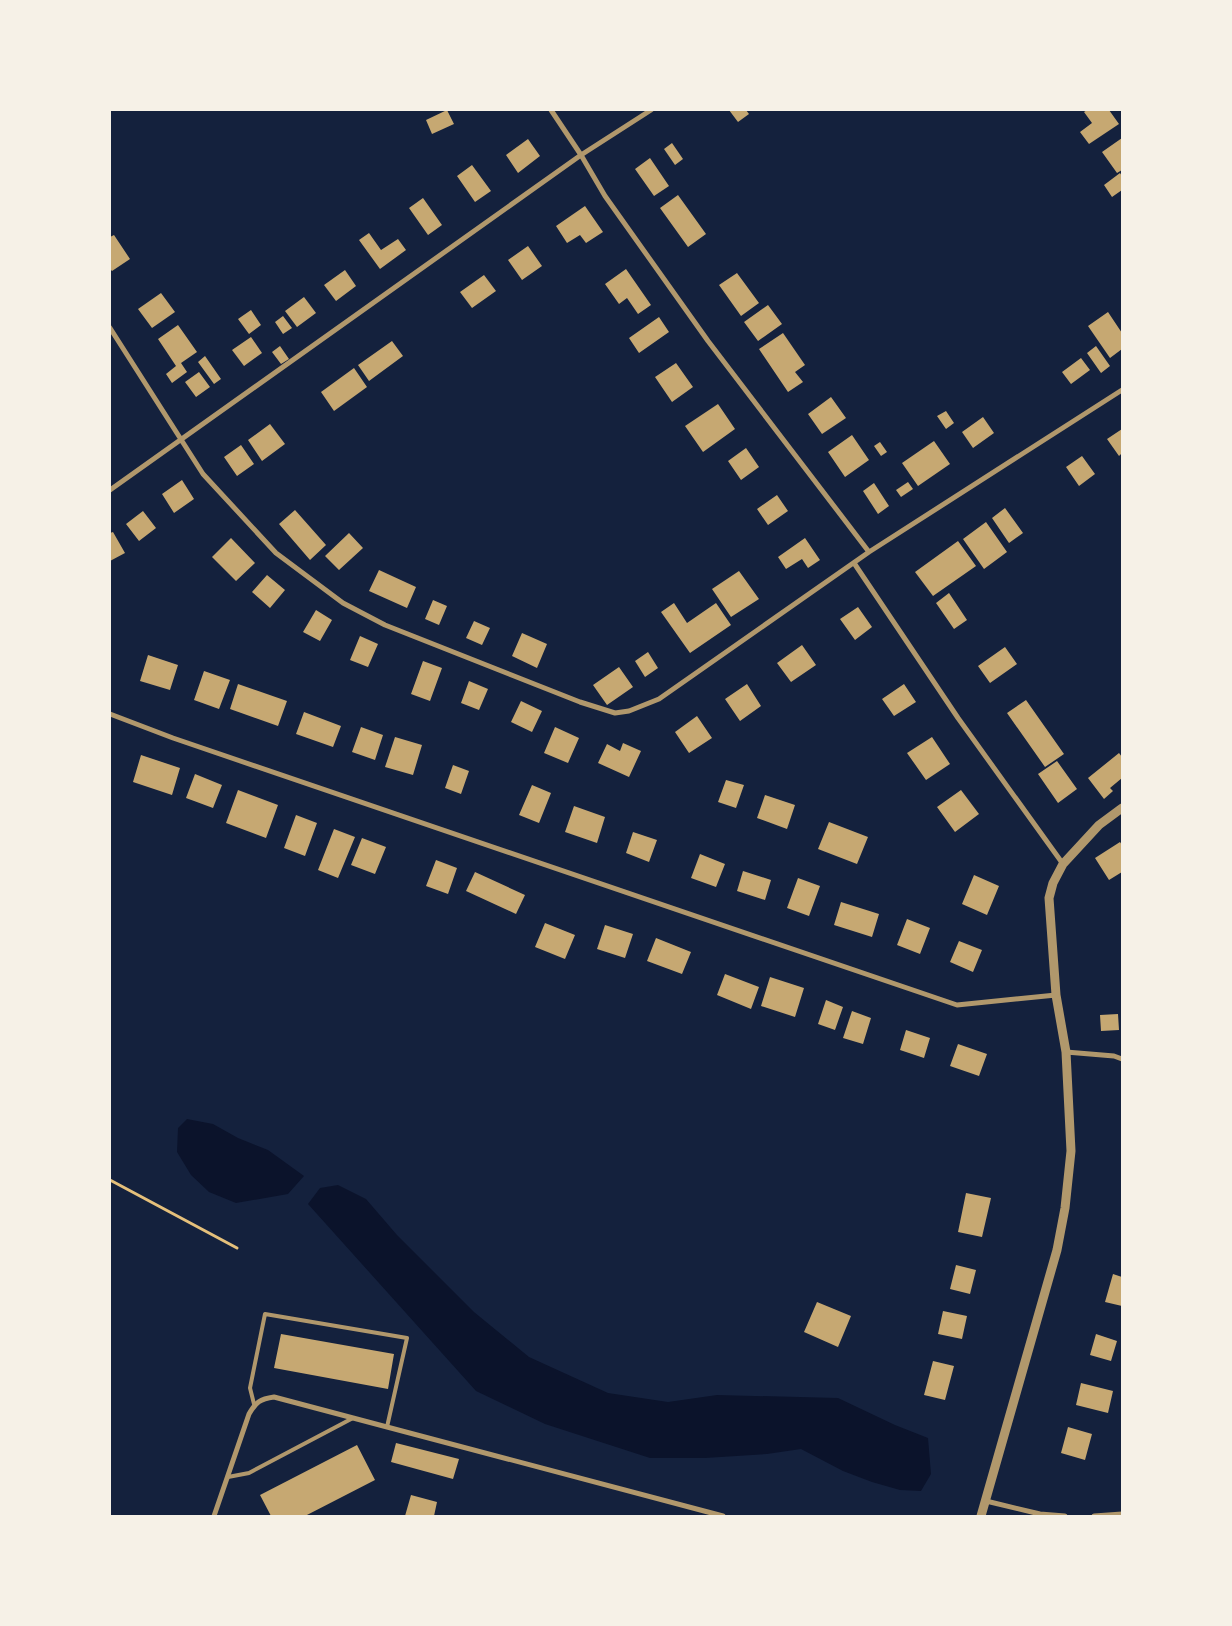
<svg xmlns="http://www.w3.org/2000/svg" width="1232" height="1626" font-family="'Exo 2',sans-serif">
<rect width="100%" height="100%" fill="#14213d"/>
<path fill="#0b132b" d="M 187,1119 L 213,1124 L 238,1138 L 268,1150 L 304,1176 L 288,1194 L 236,1203 L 209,1192 L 191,1175 L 177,1152 L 178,1128 Z
M 338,1185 L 366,1199 L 397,1235 L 474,1312 L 529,1357 L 608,1393 L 668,1402 L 717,1395 L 838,1398 L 895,1425 L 928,1438 L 931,1474 L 921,1491 L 900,1490 L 872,1482 L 843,1471 L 801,1449 L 767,1454 L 705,1458 L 650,1458 L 545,1424 L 476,1391 L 308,1204 L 320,1188 Z"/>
<path fill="#c6a872" d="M 447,110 L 454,124 L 432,134 L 426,120 Z
M 729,110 L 746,110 L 749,114 L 738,122 Z
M 1087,110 L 1109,110 L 1119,124 L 1089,144 L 1080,132 L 1092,123 L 1084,112 Z
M 1122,138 L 1122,170 L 1117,173 L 1102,152 Z
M 528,139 L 540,156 L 518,173 L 506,155 Z
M 672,143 L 683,159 L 675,165 L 664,149 Z
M 650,158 L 669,186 L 654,196 L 635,169 Z
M 472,165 L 491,191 L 475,202 L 457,176 Z
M 1120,173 L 1122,176 L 1122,190 L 1112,197 L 1104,185 Z
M 678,195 L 706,234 L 688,247 L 660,208 Z
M 423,198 L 442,225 L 428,235 L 409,208 Z
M 585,206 L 603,232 L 586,243 L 580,235 L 567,243 L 556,226 Z
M 369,233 L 381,250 L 398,239 L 406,250 L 380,269 L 359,240 Z
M 114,235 L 130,259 L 112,271 L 110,269 L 110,237 Z
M 528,246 L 542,266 L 522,280 L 508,260 Z
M 626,269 L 651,305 L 638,314 L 627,298 L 619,304 L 605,284 Z
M 345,270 L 356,286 L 336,301 L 324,285 Z
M 737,273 L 759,303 L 741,316 L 719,285 Z
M 484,275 L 496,291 L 472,308 L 460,292 Z
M 161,293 L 175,312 L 152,328 L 138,309 Z
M 304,297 L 316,313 L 297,327 L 285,311 Z
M 768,305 L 782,324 L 758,341 L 744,322 Z
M 251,310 L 261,325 L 249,334 L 238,319 Z
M 1108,312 L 1122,333 L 1122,349 L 1110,358 L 1088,326 Z
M 283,316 L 292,328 L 283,334 L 275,322 Z
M 659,317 L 669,332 L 639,353 L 629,338 Z
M 178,325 L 197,352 L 181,363 L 187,372 L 172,383 L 166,374 L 176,366 L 158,339 Z
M 783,333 L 805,365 L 795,372 L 803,382 L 788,392 L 759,349 Z
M 251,337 L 262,353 L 244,366 L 232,350 Z
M 392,341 L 403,356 L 369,381 L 358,365 Z
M 280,346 L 289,359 L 281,364 L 272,352 Z
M 1096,346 L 1110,366 L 1101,373 L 1087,353 Z
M 205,356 L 221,379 L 214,384 L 198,362 Z
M 1081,358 L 1090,370 L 1071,384 L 1062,372 Z
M 676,363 L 693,387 L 672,402 L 655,377 Z
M 354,368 L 367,387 L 334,411 L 321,392 Z
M 199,372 L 210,387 L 196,397 L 185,382 Z
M 831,397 L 846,418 L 822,434 L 808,414 Z
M 718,404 L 735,429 L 703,452 L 685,426 Z
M 946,411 L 954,423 L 946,429 L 937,416 Z
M 983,417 L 994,433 L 973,448 L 962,432 Z
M 270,424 L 285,444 L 262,461 L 248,440 Z
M 1122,429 L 1122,453 L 1119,456 L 1107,439 Z
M 852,435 L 869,460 L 845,477 L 828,452 Z
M 934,441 L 950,464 L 918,486 L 902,463 Z
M 880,442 L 887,452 L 881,456 L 874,446 Z
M 241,445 L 254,464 L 237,476 L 224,457 Z
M 746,448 L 759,467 L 741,480 L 728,461 Z
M 1082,456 L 1095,474 L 1079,486 L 1066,467 Z
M 182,480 L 194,499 L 174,513 L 162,494 Z
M 908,482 L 913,489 L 901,497 L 896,490 Z
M 874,483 L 889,506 L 878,514 L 863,491 Z
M 777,495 L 788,511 L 768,525 L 757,509 Z
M 1005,508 L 1023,533 L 1009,543 L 992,518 Z
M 295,510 L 326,545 L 310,560 L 279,524 Z
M 143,511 L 156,528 L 139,541 L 126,524 Z
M 986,522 L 1007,552 L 984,569 L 963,539 Z
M 113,532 L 125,553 L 110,561 L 110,533 Z
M 349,533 L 363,548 L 339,570 L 325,556 Z
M 231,538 L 255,563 L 236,581 L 212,557 Z
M 805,538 L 820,560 L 808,568 L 802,559 L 786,569 L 778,557 Z
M 958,541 L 976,566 L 933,596 L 915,572 Z
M 379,570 L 416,587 L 407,608 L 369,591 Z
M 739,571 L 759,599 L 731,617 L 712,589 Z
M 267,575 L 285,590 L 270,608 L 252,592 Z
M 949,593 L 967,620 L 954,629 L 936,603 Z
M 433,600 L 447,606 L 439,625 L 425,619 Z
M 674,603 L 687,623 L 716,603 L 731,625 L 690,653 L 661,612 Z
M 858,607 L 872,627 L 855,640 L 840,619 Z
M 316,610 L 332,620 L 320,641 L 303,632 Z
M 474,621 L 490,628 L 482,645 L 466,638 Z
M 522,633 L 547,644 L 537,668 L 512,656 Z
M 360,636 L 378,644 L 368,667 L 350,660 Z
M 802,645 L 816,665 L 791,682 L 777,663 Z
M 1005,647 L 1017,664 L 990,683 L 978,666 Z
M 648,652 L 658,668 L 645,677 L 635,661 Z
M 148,655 L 178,665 L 170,690 L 140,681 Z
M 423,661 L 442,668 L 430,701 L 411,694 Z
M 619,667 L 633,687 L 607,705 L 593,685 Z
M 204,671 L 230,680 L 219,709 L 194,700 Z
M 469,681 L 488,689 L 479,710 L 461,703 Z
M 238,684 L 287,701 L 278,726 L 230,709 Z
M 747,684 L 761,706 L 740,721 L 725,699 Z
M 904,684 L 916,702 L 894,716 L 882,699 Z
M 1026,700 L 1064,754 L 1045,767 L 1007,713 Z
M 521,701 L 542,711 L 532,732 L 511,722 Z
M 304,712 L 341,726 L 333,747 L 296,734 Z
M 697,716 L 712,738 L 689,753 L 675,732 Z
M 361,727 L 383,735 L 375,760 L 352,752 Z
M 555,727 L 579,738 L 568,763 L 544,753 Z
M 395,737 L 422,745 L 413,775 L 385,767 Z
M 932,737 L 950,764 L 926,780 L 907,753 Z
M 623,743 L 641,751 L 629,777 L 598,763 L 607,744 L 620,751 Z
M 1119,753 L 1122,757 L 1122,778 L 1110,788 L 1113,791 L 1104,799 L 1088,778 Z
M 141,755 L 180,768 L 172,795 L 133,782 Z
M 1057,761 L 1077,789 L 1058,803 L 1038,774 Z
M 453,765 L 469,771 L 461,794 L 445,788 Z
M 195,774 L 222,785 L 213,808 L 186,798 Z
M 726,780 L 744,785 L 736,808 L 718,802 Z
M 532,785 L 551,793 L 539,823 L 519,815 Z
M 238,790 L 278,805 L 266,838 L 226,823 Z
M 961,790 L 979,814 L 955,832 L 937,807 Z
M 765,795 L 795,805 L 787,829 L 757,818 Z
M 574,806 L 605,817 L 597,843 L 565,832 Z
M 296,815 L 317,823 L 305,856 L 284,848 Z
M 829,822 L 868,837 L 857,864 L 818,849 Z
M 334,829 L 355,837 L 338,878 L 318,870 Z
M 633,832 L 657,840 L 649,862 L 626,853 Z
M 362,838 L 386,847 L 375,874 L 351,865 Z
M 1120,842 L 1122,845 L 1122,872 L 1109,880 L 1095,858 Z
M 700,854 L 725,864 L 716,887 L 691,878 Z
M 436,860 L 457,868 L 448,894 L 426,886 Z
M 743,871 L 771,880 L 765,900 L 737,891 Z
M 475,872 L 525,895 L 516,914 L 466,891 Z
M 974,875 L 999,886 L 987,915 L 962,904 Z
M 798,878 L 820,886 L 809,916 L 787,908 Z
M 841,902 L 879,914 L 872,937 L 834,925 Z
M 907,919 L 930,928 L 920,954 L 897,945 Z
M 545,923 L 575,935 L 565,959 L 535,947 Z
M 605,925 L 633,934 L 625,958 L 597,949 Z
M 656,938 L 691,952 L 682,974 L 647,961 Z
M 959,941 L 982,950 L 973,972 L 950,962 Z
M 725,974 L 759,987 L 751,1009 L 717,995 Z
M 770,977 L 804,988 L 795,1017 L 761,1006 Z
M 826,1000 L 843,1007 L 835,1030 L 818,1024 Z
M 852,1011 L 871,1018 L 863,1044 L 843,1038 Z
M 1118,1014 L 1119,1030 L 1101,1031 L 1100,1015 Z
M 906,1030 L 930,1038 L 924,1058 L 900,1050 Z
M 958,1044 L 987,1054 L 979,1076 L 950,1066 Z
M 966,1193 L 991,1198 L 982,1237 L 958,1232 Z
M 956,1265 L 976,1270 L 970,1294 L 950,1289 Z
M 1113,1274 L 1122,1277 L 1122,1306 L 1105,1302 Z
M 817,1302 L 851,1316 L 838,1347 L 804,1332 Z
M 943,1311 L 967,1316 L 962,1339 L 938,1334 Z
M 281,1334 L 394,1354 L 388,1389 L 274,1368 Z
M 1096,1334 L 1117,1341 L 1111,1361 L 1090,1355 Z
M 933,1361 L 954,1366 L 945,1400 L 924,1395 Z
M 1081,1383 L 1113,1391 L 1108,1413 L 1076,1405 Z
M 1068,1427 L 1092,1434 L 1085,1460 L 1061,1453 Z
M 396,1443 L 459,1459 L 453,1479 L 391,1462 Z
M 357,1445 L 375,1480 L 305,1516 L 271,1516 L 260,1495 Z
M 411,1495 L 437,1502 L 434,1516 L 405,1516 Z"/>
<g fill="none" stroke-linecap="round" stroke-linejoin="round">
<path stroke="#e5c07b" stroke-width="3" d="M 110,1180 L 237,1248"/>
<path stroke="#b1986c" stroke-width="4" d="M 254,1404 L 250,1388 L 265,1314 L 407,1338 L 387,1427
M 228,1477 L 249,1473 L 353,1418"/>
<path stroke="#b1986c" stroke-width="5" d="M 551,110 L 581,155 L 605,196 L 708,341 L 869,552
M 110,328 L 203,474 L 276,553 L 343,603 L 385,625 L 580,702 L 615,713 L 629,711 L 659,699 L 869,552 L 1122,390
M 110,490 L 581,155 L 651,110
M 854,563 L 958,718 L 1063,864
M 110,714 L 173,738 L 957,1005 L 1056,995
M 1066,1052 L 1114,1056 L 1122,1059
M 986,1501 L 1040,1514 L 1065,1516
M 214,1516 L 249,1414 C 256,1402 260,1399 274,1397 L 723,1516
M 1094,1516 L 1122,1514"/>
<path stroke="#b1986c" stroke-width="9" d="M 981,1516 L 1057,1250 L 1065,1208 L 1071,1151 L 1066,1052 L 1056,995 L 1049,898 L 1053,883 L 1063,864 L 1099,825 L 1122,808"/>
</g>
<rect width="1232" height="1626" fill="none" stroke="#f6f1e7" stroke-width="222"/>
</svg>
